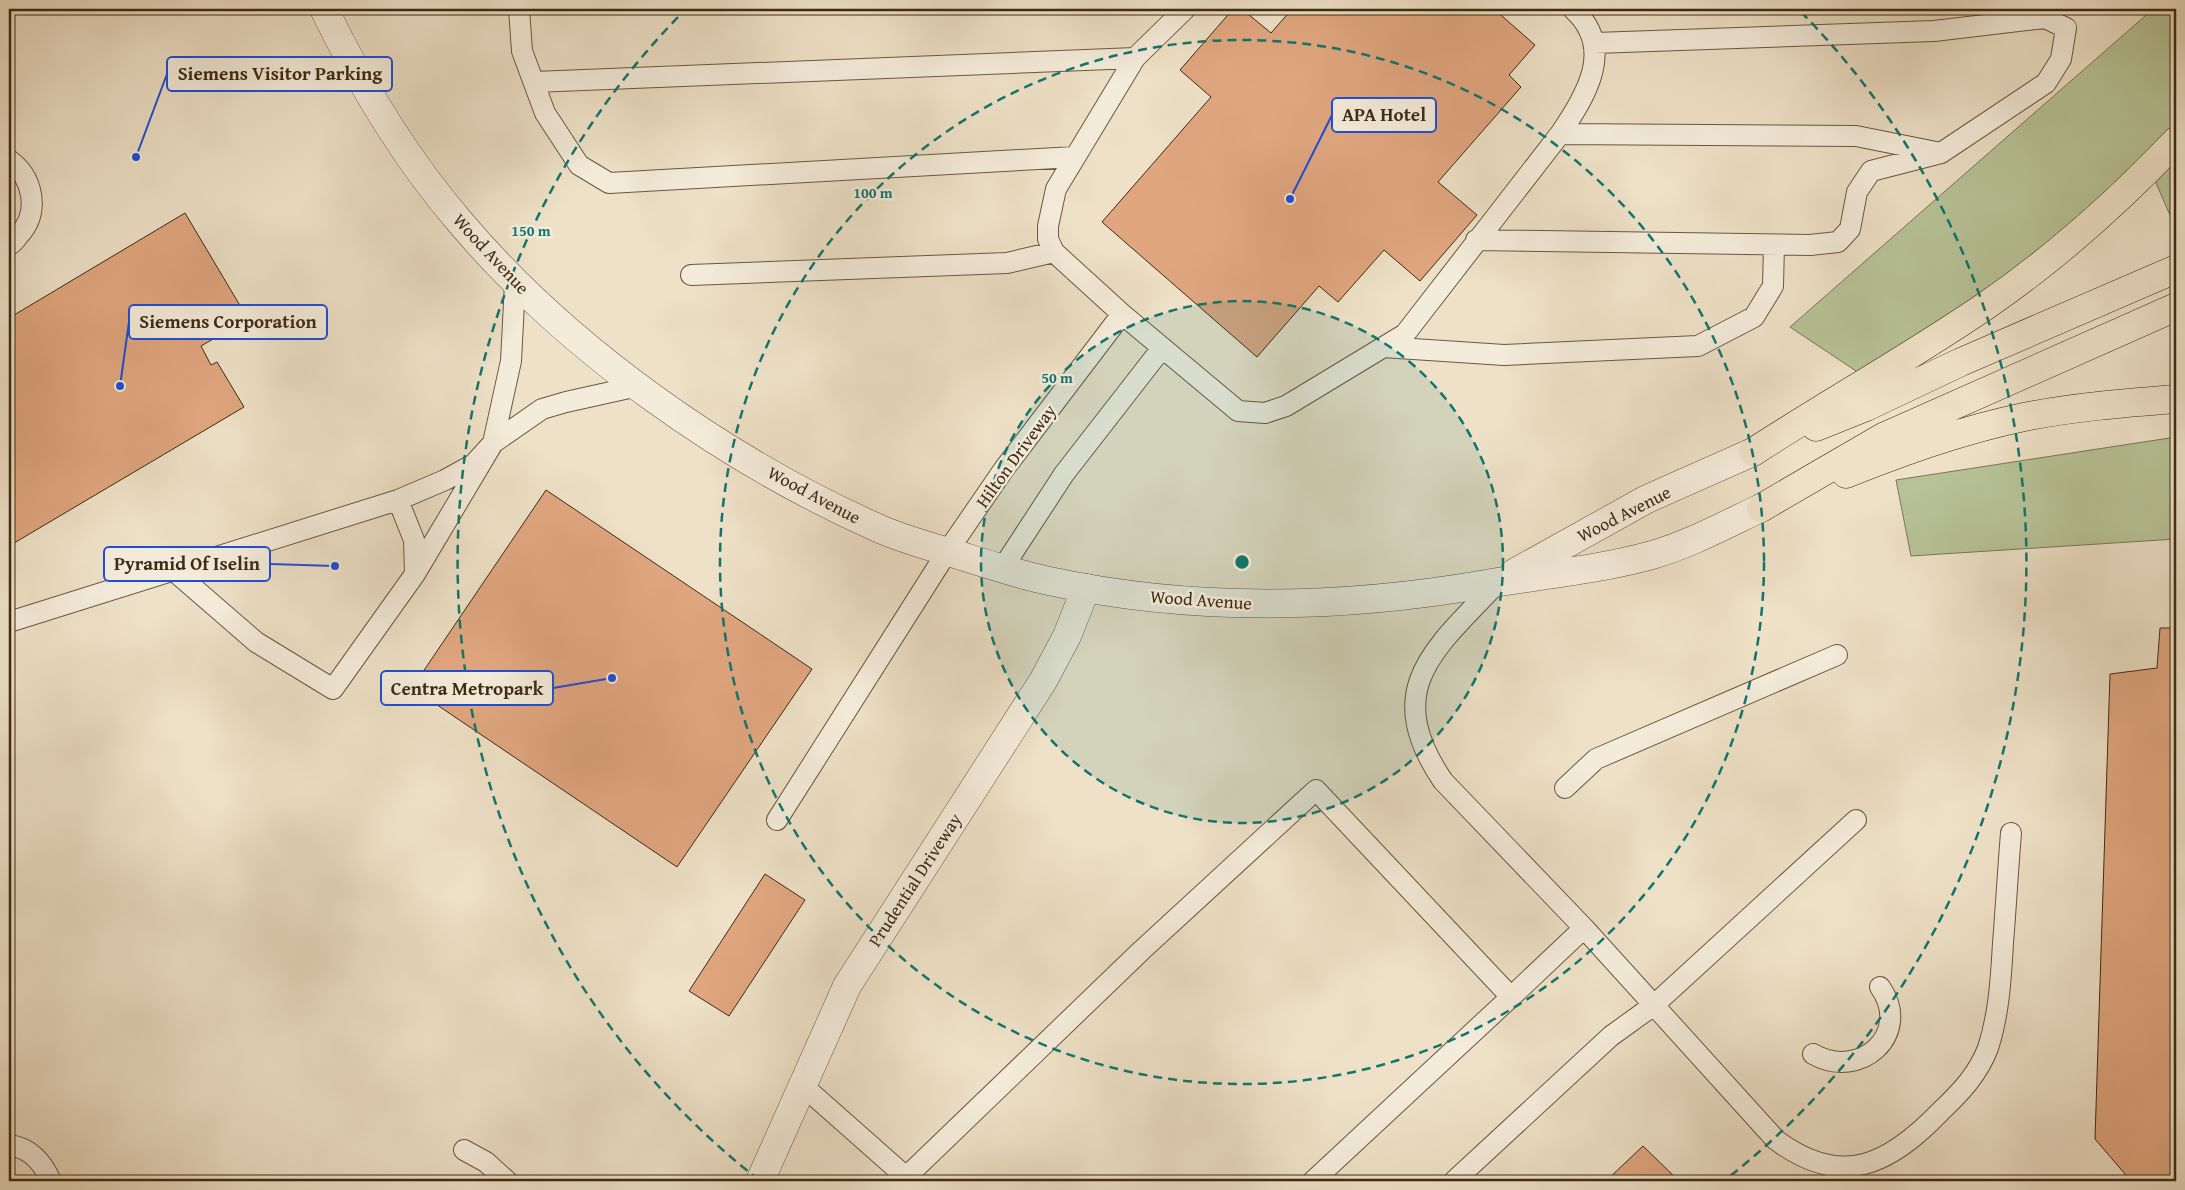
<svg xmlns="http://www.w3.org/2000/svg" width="2185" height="1190" font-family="'Gentium Book Plus',serif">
<rect width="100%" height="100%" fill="#eee1c7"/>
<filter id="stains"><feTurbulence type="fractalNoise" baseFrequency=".004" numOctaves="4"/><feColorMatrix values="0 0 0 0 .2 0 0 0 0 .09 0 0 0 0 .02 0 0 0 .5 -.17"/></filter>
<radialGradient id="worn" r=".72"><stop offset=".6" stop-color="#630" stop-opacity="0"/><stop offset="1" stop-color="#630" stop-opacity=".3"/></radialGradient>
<path fill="#b7c397" stroke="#7a7655" d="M 2153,9 L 2176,9 L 2176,229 L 2150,169 L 1868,379 L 1790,327 Z
M 2176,437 L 2176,539 L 1911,556 L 1896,480 Z"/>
<path fill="#e0a67f" stroke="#3d2a13" d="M 1233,9 L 1242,9 L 1271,33 L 1292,9 L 1494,9 L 1535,45 L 1509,75 L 1521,87 L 1438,182 L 1477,215 L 1420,281 L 1384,250 L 1338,302 L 1319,286 L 1257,357 L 1102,222 L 1211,97 L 1180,70 Z
M 185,213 L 248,319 L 201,346 L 211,365 L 217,362 L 244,407 L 9,546 L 9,318 Z
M 546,490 L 812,669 L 677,867 L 412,688 Z
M 2160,628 L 2176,628 L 2176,1181 L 2131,1181 L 2095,1139 L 2110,674 L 2157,668 Z
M 765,874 L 805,900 L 729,1016 L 689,991 Z
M 1643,1146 L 1679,1181 L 1606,1181 Z"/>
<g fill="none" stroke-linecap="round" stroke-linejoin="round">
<defs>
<path id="service" d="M 519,9 L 522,51 L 545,113 L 579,165 L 609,183 L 1074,157
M 1185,9 L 1135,58 L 1056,189 L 1048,226 L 1048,239 L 1054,252 L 1122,314 L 1238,411 L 1265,413 L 1286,406 L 1405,334 L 1560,134 C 1586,95 1616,48 1573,9
M 534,82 L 1135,58
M 1560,134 L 1856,136 L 1936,152
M 9,160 C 33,177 40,211 20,234 C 16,238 14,243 9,245
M 1476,240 L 1810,245 L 1838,242 L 1850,229 L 1857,192 L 1871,171 L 1941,153 L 2046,83 L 2061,59 L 2066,28 L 2045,18 L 1934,31 L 1595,43
M 691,275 L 1007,263 L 1054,252
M 1383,347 L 1504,355 L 1698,346 L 1754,317 L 1773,286 L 1774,245
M 398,500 L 414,540 L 415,574
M 1002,569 L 1064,474 L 1162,348
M 173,570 L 256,642 L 333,689 L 415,574 L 493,443 L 511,361 L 515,283
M 1498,582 C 1435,649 1380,688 1443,781 L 1584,928 L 1776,1140 C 1842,1189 1889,1165 1941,1111 C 1961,1092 1978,1074 1988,1048 C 1999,1014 2001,978 2003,943 C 2006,906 2008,869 2011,833
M 9,622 L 398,500 L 445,480 L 474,464 L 493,443 L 542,409 L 566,402 L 638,386
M 1565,788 L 1596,759 L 1837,655
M 777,820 L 947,552 L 1004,469 L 1122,314
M 1511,997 L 1584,928
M 1813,1054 C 1860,1081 1913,1034 1880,987
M 802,1085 L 906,1177
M 9,1145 C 31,1148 42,1162 51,1181
M 464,1150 L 486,1162 L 507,1181
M 902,1181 L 1142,950 L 1316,790 L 1511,997 L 1313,1181
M 1454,1181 L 1611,1036 L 1654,1005 L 1856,820"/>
<path id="minor" d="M 760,1181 L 847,986 L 1043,681 L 1067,636 L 1086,588"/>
<path id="tertiary" d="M 324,9 C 361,85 405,158 460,222 C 568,350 727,461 880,529 C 903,539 928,546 952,553 C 984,563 1016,574 1049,581 C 1193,612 1341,609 1486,584 C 1541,575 1598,570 1652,555 C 1690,544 1725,525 1761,508
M 1514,573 L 1647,499 L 1753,452"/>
<path id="motorway" d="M 1816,427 L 1866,407 L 1961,362 L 2176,269
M 1753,452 C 1829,403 1909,358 1984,307 C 2054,259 2118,202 2176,141
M 1846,474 C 1904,451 1962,430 2024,417 C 2074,407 2126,403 2176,399
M 1761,508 L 1883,437 L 2176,307"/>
</defs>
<use href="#service" stroke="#695840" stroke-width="22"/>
<use href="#minor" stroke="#695840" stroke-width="29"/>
<use href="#tertiary" stroke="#695840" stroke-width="29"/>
<use href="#motorway" stroke="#3d2a13" stroke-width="29"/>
<use href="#service" stroke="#f4ecdb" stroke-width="20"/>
<use href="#minor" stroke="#f4ecdb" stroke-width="28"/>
<use href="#tertiary" stroke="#f4ecdb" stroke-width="28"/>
<use href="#motorway" stroke="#eee1c7" stroke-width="28"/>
</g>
<circle cx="1242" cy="562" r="261" fill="#0f766e" fill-opacity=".12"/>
<g fill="none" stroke="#0f766e" stroke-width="2.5" stroke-dasharray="9 6">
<circle cx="1242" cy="562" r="261"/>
<circle cx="1242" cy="562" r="522"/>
<path d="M759 1180A784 784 0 0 1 683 12M1801 12A784 784 0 0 1 1725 1180"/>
</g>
<g text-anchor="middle" stroke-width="5" stroke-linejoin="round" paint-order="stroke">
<g font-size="18" fill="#3d2a13" stroke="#f4ecdb">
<text transform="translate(491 254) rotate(47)" y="6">Wood Avenue</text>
<text transform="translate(1016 456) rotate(-54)" y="6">Hilton Driveway</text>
<text transform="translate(814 495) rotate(28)" y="6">Wood Avenue</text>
<text transform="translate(1624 514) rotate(-27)" y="6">Wood Avenue</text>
<text transform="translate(1201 600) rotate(4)" y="6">Wood Avenue</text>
<text transform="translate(915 880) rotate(-57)" y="6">Prudential Driveway</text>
</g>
</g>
<circle cx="1242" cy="562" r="8" fill="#0f766e" stroke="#f4ecdb" stroke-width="2.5"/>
<g font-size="15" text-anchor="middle" font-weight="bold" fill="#0f766e" stroke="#f4ecdb" stroke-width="5" stroke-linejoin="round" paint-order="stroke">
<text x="873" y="198">100 m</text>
<text x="531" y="236">150 m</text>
<text x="1057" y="383">50 m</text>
</g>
<path fill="none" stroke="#1d4ed8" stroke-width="2" d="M136 157L167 74M1290 199L1332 115M120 386L129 322M335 566L270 564M612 678L553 688"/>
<g fill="#1d4ed8" stroke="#f4ecdb" stroke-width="2">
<circle cx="136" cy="157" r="5"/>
<circle cx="1290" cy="199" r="5"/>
<circle cx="120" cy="386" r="5"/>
<circle cx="335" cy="566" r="5"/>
<circle cx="612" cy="678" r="5"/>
</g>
<g fill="#f4ecdb" stroke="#1d4ed8" stroke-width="2">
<rect x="167" y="57" width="225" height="34" rx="5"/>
<rect x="1332" y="98" width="104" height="34" rx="5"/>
<rect x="129" y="305" width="198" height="34" rx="5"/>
<rect x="104" y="547" width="166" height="34" rx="5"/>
<rect x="381" y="671" width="172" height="34" rx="5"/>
</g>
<g font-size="19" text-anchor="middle" font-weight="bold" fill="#3d2a13">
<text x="280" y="80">Siemens Visitor Parking</text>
<text x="1384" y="121">APA Hotel</text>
<text x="228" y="328">Siemens Corporation</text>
<text x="187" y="570">Pyramid Of Iselin</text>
<text x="467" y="695">Centra Metropark</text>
</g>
<rect width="2185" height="1190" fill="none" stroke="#eee1c7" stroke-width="30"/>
<rect x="10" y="10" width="2165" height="1170" fill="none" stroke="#3d2a13" stroke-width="2.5"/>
<rect x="15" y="15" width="2155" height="1160" fill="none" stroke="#3d2a13"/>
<rect width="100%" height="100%" filter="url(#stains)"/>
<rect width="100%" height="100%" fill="url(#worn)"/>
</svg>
